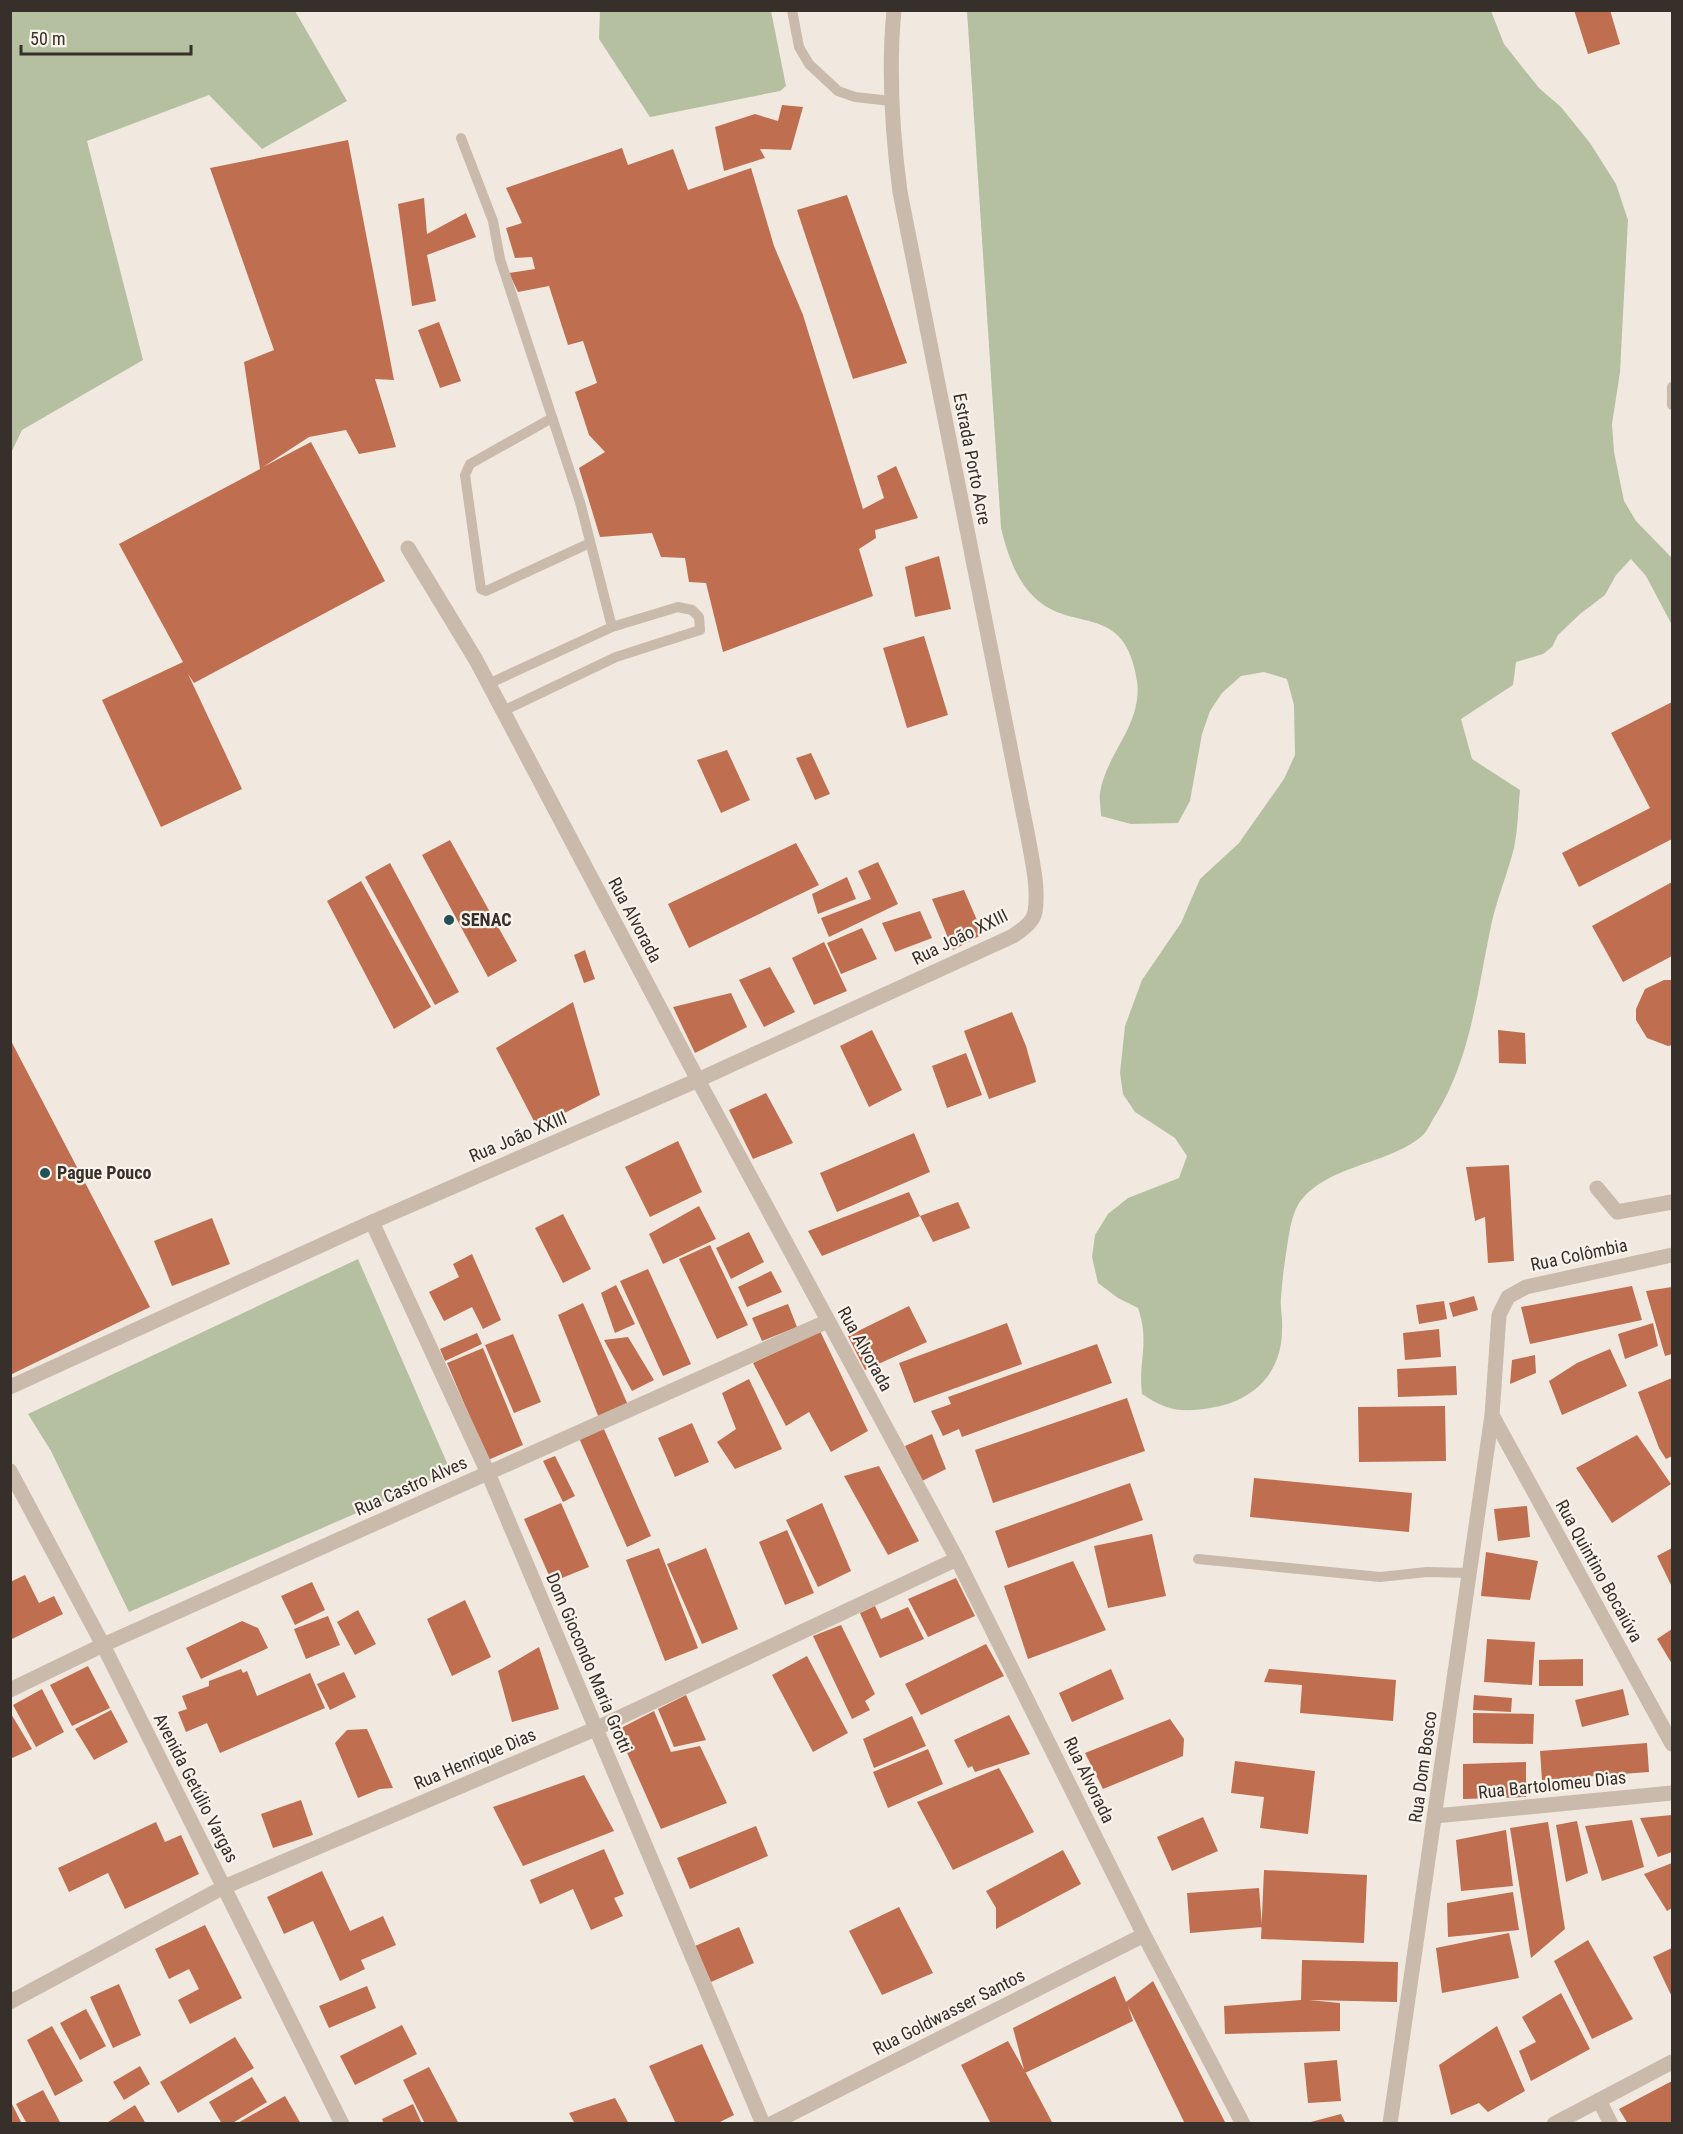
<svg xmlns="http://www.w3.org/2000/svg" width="1683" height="2134" font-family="'Roboto Condensed',sans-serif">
<rect width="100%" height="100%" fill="#f1e9df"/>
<path fill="#b4c0a0" d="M 11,10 L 295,11 L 347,101 L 262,149 L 209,95 L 87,141 L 143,360 L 22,430 L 11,453 Z
M 600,11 L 771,11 L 786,86 L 780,91 L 650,117 L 599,39 Z
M 967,11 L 1491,11 L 1504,44 L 1539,88 L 1561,107 L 1590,143 L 1616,184 L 1628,220 L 1620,372 L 1612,424 L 1614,452 L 1624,501 L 1636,521 L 1672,558 L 1672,625 L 1646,576 L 1631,559 L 1616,575 L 1605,595 L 1580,614 L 1558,635 L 1552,647 L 1543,654 L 1516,662 L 1513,685 L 1461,719 L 1472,759 L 1520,790 C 1518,809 1518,829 1514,848 C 1507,876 1495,903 1490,931 C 1477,993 1470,1061 1435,1116 C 1431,1122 1428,1130 1423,1135 C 1390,1165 1323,1165 1298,1205 C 1292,1215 1290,1229 1288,1240 C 1285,1260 1282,1279 1281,1298 C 1280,1309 1283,1319 1282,1330 C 1282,1372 1254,1400 1215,1407 C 1184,1413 1168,1412 1142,1394 C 1138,1360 1150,1343 1138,1308 L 1118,1298 L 1098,1283 L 1092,1257 L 1095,1235 L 1108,1214 L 1128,1198 L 1179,1178 L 1187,1156 L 1175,1138 L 1135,1112 L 1123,1094 L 1120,1073 L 1125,1026 L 1142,980 L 1181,923 L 1200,879 L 1239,843 L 1284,779 L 1295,755 L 1294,705 L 1287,679 L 1264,672 L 1241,676 L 1222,693 L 1210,711 L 1202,734 L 1190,801 L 1178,823 L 1131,824 L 1101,816 C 1101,809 1099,800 1100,793 C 1106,753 1143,725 1137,681 C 1125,601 1073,634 1035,598 C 1016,581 1007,552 1001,528 Z
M 358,1259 L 451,1472 L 129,1612 L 51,1451 L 28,1414 Z"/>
<path fill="#bf6e50" d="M 1574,10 L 1610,10 L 1620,44 L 1588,54 Z
M 782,105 L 803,107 L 791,150 L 760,149 L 765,158 L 724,171 L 715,127 L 755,114 L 778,121 Z
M 348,140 L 394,380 L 375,379 L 396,447 L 359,454 L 346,430 L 309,437 L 263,467 L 311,442 L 385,581 L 194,683 L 188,674 L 242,789 L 161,827 L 102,700 L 183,662 L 119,544 L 260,469 L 244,362 L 274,350 L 210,168 Z
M 622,148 L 628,165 L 673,149 L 688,190 L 751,168 L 774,246 L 803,315 L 863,509 L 884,498 L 877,476 L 896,466 L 918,518 L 875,530 L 876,538 L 859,549 L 873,596 L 723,652 L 706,583 L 689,582 L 685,558 L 661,557 L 652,533 L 600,537 L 579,468 L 605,452 L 589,435 L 575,392 L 597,383 L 583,341 L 568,345 L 549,286 L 518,292 L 509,273 L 535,269 L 532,257 L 515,258 L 506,228 L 522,223 L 506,188 Z
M 847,195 L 907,363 L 853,379 L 797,210 Z
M 424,198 L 427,234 L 466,213 L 476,237 L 427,255 L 436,301 L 412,306 L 398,204 Z
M 439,322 L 461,381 L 440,388 L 418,330 Z
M 939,556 L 951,609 L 915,617 L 905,567 Z
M 924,636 L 948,715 L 907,728 L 883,648 Z
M 1672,702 L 1672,839 L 1579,887 L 1562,853 L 1650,808 L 1611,733 Z
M 727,750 L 750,800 L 721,813 L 697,760 Z
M 811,753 L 830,794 L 815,800 L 796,758 Z
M 450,840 L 517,961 L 488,977 L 422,855 Z
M 796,843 L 819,885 L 689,948 L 668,904 Z
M 878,862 L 898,904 L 829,937 L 821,918 L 871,899 L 858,871 Z
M 390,863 L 459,992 L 435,1005 L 365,877 Z
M 847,877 L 856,899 L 818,914 L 812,894 Z
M 361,881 L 431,1007 L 394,1029 L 327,901 Z
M 1672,882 L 1672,956 L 1623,982 L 1592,926 Z
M 964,890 L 983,934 L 953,950 L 932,899 Z
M 920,911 L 932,938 L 895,952 L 882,923 Z
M 862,928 L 877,959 L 841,974 L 827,943 Z
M 824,942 L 847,991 L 814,1005 L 792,958 Z
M 585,950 L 595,979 L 584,983 L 574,955 Z
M 770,967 L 795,1012 L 764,1027 L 739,980 Z
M 1664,980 L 1672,980 L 1672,1045 L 1668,1046 L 1647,1038 L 1636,1020 L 1636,1009 L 1645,989 Z
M 731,993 L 747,1027 L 695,1053 L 673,1007 Z
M 573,1002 L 600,1095 L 537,1127 L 496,1048 Z
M 1012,1012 L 1026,1046 L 1036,1082 L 989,1099 L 964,1031 Z
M 872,1030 L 902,1090 L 869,1107 L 840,1046 Z
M 1498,1030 L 1525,1033 L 1526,1064 L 1499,1063 Z
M 10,1039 L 150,1307 L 10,1375 Z
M 966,1053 L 982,1095 L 947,1108 L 932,1066 Z
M 766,1093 L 793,1143 L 753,1159 L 729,1110 Z
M 914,1133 L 930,1172 L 837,1212 L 820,1173 Z
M 678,1141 L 702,1192 L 650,1217 L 625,1167 Z
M 1509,1165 L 1514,1261 L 1488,1263 L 1485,1217 L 1475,1221 L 1466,1167 Z
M 909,1192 L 920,1216 L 822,1256 L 808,1231 Z
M 958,1202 L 970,1228 L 933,1242 L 920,1216 Z
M 699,1206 L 716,1239 L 663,1264 L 649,1234 Z
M 563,1214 L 591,1269 L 563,1283 L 535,1228 Z
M 212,1218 L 230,1264 L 172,1286 L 154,1241 Z
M 749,1232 L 764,1262 L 731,1279 L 716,1248 Z
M 710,1245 L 748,1325 L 717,1339 L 679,1259 Z
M 472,1254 L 501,1320 L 483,1329 L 472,1307 L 444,1321 L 429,1292 L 459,1277 L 453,1264 Z
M 648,1269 L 691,1364 L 663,1376 L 620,1281 Z
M 771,1271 L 782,1292 L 747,1307 L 738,1287 Z
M 616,1285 L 635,1324 L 615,1333 L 601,1293 Z
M 1632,1286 L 1642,1320 L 1530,1344 L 1521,1307 Z
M 1672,1287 L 1672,1354 L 1665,1356 L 1646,1291 Z
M 1474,1296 L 1478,1310 L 1453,1317 L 1449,1303 Z
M 1444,1301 L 1447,1319 L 1419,1324 L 1416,1305 Z
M 583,1303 L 628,1405 L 599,1418 L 558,1315 Z
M 788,1304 L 797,1327 L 762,1341 L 752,1318 Z
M 909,1306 L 927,1342 L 865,1370 L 848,1336 Z
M 1007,1323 L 1022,1364 L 914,1403 L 899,1363 Z
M 1653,1323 L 1658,1346 L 1625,1359 L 1618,1334 Z
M 1439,1329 L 1441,1357 L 1405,1360 L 1403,1333 Z
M 820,1331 L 868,1431 L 831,1452 L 809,1412 L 786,1426 L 753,1363 Z
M 477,1333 L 482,1344 L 445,1361 L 440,1349 Z
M 513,1334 L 541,1402 L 514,1413 L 485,1345 Z
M 628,1337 L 654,1380 L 632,1391 L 604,1340 Z
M 1097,1344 L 1112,1383 L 962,1437 L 959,1429 L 943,1436 L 931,1411 L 951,1404 L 948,1397 Z
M 483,1348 L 523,1445 L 488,1460 L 447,1363 Z
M 1610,1349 L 1627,1386 L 1562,1415 L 1549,1381 L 1577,1363 Z
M 1535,1355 L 1536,1373 L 1510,1384 L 1512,1360 Z
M 1456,1366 L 1457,1395 L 1398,1397 L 1397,1369 Z
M 1672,1378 L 1672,1456 L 1666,1459 L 1659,1448 L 1638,1392 Z
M 749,1379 L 782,1449 L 735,1469 L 717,1442 L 736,1429 L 722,1393 Z
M 1127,1398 L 1145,1451 L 993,1503 L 975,1450 Z
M 1445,1406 L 1446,1461 L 1359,1462 L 1358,1407 Z
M 692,1423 L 709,1462 L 675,1477 L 658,1438 Z
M 603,1427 L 651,1536 L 627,1547 L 579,1438 Z
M 932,1434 L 946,1469 L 922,1481 L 905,1446 Z
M 1637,1435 L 1671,1484 L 1612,1523 L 1576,1468 Z
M 555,1456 L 575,1496 L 563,1502 L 543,1461 Z
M 879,1466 L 919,1541 L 888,1555 L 844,1476 Z
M 1254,1478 L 1412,1493 L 1409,1532 L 1250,1517 Z
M 1130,1483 L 1143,1520 L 1008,1568 L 995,1531 Z
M 561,1503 L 589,1567 L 552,1582 L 524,1519 Z
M 822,1503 L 851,1571 L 818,1587 L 786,1520 Z
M 1527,1506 L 1530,1537 L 1498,1541 L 1494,1509 Z
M 787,1530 L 814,1593 L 785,1605 L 759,1542 Z
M 1152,1534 L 1166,1596 L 1108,1608 L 1094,1546 Z
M 659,1548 L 698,1648 L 665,1661 L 626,1560 Z
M 706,1548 L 738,1629 L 702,1644 L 667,1564 Z
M 1672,1548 L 1672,1587 L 1657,1556 Z
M 1486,1552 L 1538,1561 L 1530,1600 L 1481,1596 Z
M 1073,1561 L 1106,1630 L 1028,1659 L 1004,1586 Z
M 25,1575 L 39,1603 L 54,1596 L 63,1614 L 10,1640 L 10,1582 Z
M 956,1578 L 975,1616 L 928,1637 L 908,1599 Z
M 312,1582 L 325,1610 L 295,1625 L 281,1596 Z
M 465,1600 L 491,1657 L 452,1676 L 427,1619 Z
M 875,1606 L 881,1619 L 908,1607 L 924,1639 L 880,1658 L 860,1613 Z
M 358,1610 L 376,1644 L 355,1655 L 337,1622 Z
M 328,1616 L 340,1645 L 306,1659 L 294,1629 Z
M 242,1621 L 258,1628 L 268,1648 L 201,1679 L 186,1648 Z
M 841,1625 L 875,1694 L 865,1701 L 870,1710 L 852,1719 L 813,1636 Z
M 1672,1629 L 1672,1664 L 1657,1639 Z
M 1487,1639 L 1535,1642 L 1532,1685 L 1484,1682 Z
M 986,1644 L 1004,1676 L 921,1715 L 905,1684 Z
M 539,1647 L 559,1709 L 512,1722 L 498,1671 Z
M 807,1656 L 848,1733 L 813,1752 L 772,1675 Z
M 1583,1659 L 1583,1686 L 1539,1686 L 1539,1660 Z
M 88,1666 L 110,1708 L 72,1726 L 50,1685 Z
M 241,1669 L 243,1673 L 247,1671 L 257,1696 L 310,1673 L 325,1708 L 220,1753 L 207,1723 L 186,1732 L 178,1712 L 187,1709 L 182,1696 L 209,1686 L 209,1681 Z
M 1111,1669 L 1124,1699 L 1072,1722 L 1059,1693 Z
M 1269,1669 L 1396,1680 L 1393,1721 L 1300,1713 L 1302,1685 L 1264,1682 Z
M 344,1672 L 356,1697 L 330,1710 L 317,1684 Z
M 42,1689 L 64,1732 L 36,1747 L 13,1705 Z
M 1623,1689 L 1629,1715 L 1582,1727 L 1575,1700 Z
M 686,1695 L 706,1740 L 674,1747 L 658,1709 Z
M 1474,1695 L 1512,1698 L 1511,1712 L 1473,1710 Z
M 111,1710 L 128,1742 L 94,1760 L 75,1729 Z
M 654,1711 L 671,1752 L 700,1746 L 727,1803 L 661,1829 L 617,1730 Z
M 10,1712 L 32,1749 L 10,1759 Z
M 1473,1713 L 1534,1714 L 1533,1744 L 1473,1743 Z
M 1009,1715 L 1030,1754 L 975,1772 L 972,1766 L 968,1768 L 954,1740 Z
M 912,1716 L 926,1746 L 874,1768 L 863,1739 Z
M 1170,1719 L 1184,1739 L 1183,1756 L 1103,1789 L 1085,1753 Z
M 367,1729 L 393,1788 L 380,1789 L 358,1798 L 335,1743 L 347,1730 Z
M 1647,1743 L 1649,1772 L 1542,1780 L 1540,1751 Z
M 928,1749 L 943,1784 L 888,1808 L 873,1772 Z
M 1235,1761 L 1315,1771 L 1308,1834 L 1260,1828 L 1264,1797 L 1231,1793 Z
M 1526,1762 L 1526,1797 L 1463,1799 L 1463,1764 Z
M 999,1768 L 1034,1832 L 953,1870 L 917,1802 Z
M 584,1775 L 614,1831 L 523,1866 L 493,1807 Z
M 301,1800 L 313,1835 L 273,1848 L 261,1814 Z
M 1672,1815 L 1672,1852 L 1658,1857 L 1640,1818 Z
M 1203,1817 L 1218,1851 L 1172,1871 L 1157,1837 Z
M 1632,1820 L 1644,1867 L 1602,1881 L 1585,1826 Z
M 1577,1821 L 1588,1873 L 1566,1882 L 1556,1825 Z
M 156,1822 L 165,1842 L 181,1835 L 199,1874 L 125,1909 L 108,1873 L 69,1892 L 58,1868 Z
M 1548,1822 L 1565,1929 L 1531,1958 L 1510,1828 Z
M 756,1826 L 768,1856 L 690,1889 L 677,1858 Z
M 1506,1830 L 1513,1886 L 1461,1891 L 1456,1840 Z
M 604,1849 L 624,1894 L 614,1898 L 623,1916 L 591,1930 L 573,1889 L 540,1904 L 530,1880 Z
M 1063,1850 L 1081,1884 L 996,1929 L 996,1908 L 986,1891 Z
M 1672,1863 L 1672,1908 L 1667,1911 L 1644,1874 Z
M 1264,1870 L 1367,1875 L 1364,1943 L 1261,1939 Z
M 322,1871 L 350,1931 L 383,1916 L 396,1945 L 361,1960 L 365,1969 L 340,1981 L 313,1921 L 284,1934 L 267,1897 Z
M 1259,1888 L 1262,1927 L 1190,1933 L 1187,1893 Z
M 1513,1892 L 1519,1930 L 1448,1937 L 1447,1903 Z
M 899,1907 L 933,1973 L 882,1995 L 849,1931 Z
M 205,1925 L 242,1998 L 190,2024 L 178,2000 L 199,1989 L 189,1969 L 169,1979 L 155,1949 Z
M 739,1927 L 754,1963 L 711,1982 L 695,1946 Z
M 1509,1933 L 1519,1978 L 1442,1993 L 1436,1948 Z
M 1588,1940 L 1633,2019 L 1592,2039 L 1554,1961 Z
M 1672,1948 L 1672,1997 L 1653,1957 Z
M 1302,1960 L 1398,1962 L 1397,2002 L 1309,2000 L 1340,2003 L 1340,2031 L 1225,2034 L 1224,2006 L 1301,2000 Z
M 1115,1976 L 1126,2002 L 1153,1981 L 1226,2124 L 1185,2124 L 1128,2006 L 1133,2021 L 1025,2073 L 1013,2028 Z
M 119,1984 L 141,2035 L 113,2048 L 90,1997 Z
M 367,1986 L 376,2008 L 329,2028 L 319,2006 Z
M 1561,1993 L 1590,2049 L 1531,2081 L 1519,2051 L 1536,2042 L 1522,2017 Z
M 86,2009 L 106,2046 L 80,2060 L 60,2023 Z
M 402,2025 L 417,2054 L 355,2085 L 340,2056 Z
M 52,2026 L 83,2081 L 55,2096 L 27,2040 Z
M 1497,2026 L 1525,2091 L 1488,2112 L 1479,2103 L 1451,2115 L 1439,2065 Z
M 235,2037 L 254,2068 L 178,2113 L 160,2082 Z
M 1008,2041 L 1027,2075 L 1053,2124 L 991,2124 L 961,2065 Z
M 702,2044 L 734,2115 L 716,2124 L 676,2124 L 649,2066 Z
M 1337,2060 L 1341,2101 L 1308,2103 L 1304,2063 Z
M 140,2066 L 150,2084 L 124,2100 L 113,2082 Z
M 429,2067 L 459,2124 L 425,2124 L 403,2080 Z
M 252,2077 L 267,2102 L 231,2124 L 222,2124 L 209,2102 Z
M 1672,2081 L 1672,2124 L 1628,2124 L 1619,2109 Z
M 43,2090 L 61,2124 L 27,2124 L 16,2104 Z
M 285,2096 L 301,2124 L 236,2124 Z
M 615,2098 L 629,2124 L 575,2124 L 569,2113 Z
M 10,2100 L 22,2124 L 10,2124 Z
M 413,2104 L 422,2124 L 384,2124 L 382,2119 Z
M 135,2105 L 146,2124 L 105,2124 Z
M 1341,2114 L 1346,2124 L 1307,2124 L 1307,2123 Z"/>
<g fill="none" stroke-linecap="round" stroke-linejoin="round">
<path stroke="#c9baab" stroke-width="10" d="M 792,10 L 799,47 L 809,64 L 838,91 L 855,97 L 891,101
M 461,138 L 493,221 L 500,259 L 580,502 L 612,627
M 1672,387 L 1672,405
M 552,418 L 470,464 L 465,475 L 481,589 L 486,591 L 590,543
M 488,684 L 612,627 L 678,607 L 692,610 L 699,617 L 700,630 L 616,657 L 503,711
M 1198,1559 L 1380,1577 L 1427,1572 L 1469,1573"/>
<path stroke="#c9baab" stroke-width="15" d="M 408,548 L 476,660 L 698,1080 L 957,1559 L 1144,1935 L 1243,2124
M 1597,1188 L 1617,1212 L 1672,1202
M 372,1222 L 488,1473 L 763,2124
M 1492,1415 L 1672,1744
M 10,1690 L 103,1645 L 828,1321
M 1435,1816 L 1672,1793
M 10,2002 L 224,1887 L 595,1729 L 957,1559
M 1599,2100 L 1611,2124
M 771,2124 L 1144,1935
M 1390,2124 L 1492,1415 L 1499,1315 L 1508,1297 L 1526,1287 L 1672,1255
M 1554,2124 L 1672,2062"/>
<path stroke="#c9baab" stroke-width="15" d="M 10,1387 L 372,1222 L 698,1080 L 1013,936 C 1021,930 1033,923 1035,912 C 1039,889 1032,860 1028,837 L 900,192 C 892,131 888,72 894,10
M 10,1471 L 103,1645 L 342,2124"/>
</g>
<g fill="#225257" stroke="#f9f3eb" stroke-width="2">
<circle cx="449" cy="920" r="6"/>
<circle cx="45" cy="1173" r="6"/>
</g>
<g text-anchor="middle" stroke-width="4.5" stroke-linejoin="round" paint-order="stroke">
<g font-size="18" fill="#372f2a" stroke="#f9f3eb">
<text transform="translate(972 459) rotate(79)" y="6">Estrada Porto Acre</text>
<text transform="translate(635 920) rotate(62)" y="6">Rua Alvorada</text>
<text transform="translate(960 937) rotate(-26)" y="6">Rua João XXIII</text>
<text transform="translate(518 1137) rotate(-23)" y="6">Rua João XXIII</text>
<text transform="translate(1579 1255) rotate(-12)" y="6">Rua Colômbia</text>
<text transform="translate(865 1349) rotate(61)" y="6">Rua Alvorada</text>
<text transform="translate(411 1486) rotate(-24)" y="6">Rua Castro Alves</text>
<text transform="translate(1599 1571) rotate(61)" y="6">Rua Quintino Bocaiúva</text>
<text transform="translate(589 1663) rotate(67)" y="6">Dom Giocondo Maria Grotti</text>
<text transform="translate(475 1759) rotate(-23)" y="6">Rua Henrique Dias</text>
<text transform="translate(1423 1767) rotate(-82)" y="6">Rua Dom Bosco</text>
<text transform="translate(1089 1780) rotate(64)" y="6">Rua Alvorada</text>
<text transform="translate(1552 1785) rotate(-6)" y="6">Rua Bartolomeu Dias</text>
<text transform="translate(196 1788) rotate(63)" y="6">Avenida Getúlio Vargas</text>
<text transform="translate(949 2012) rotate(-27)" y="6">Rua Goldwasser Santos</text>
</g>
<g font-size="18" font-weight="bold" fill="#372f2a" stroke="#f9f3eb" text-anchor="start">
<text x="461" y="926">SENAC</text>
<text x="57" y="1179">Pague Pouco</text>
</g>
</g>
<rect width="1683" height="2134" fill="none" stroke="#372f2a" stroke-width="24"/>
<path d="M21 45v9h170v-9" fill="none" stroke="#372f2a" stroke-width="3"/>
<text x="30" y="45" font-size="18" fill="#372f2a" stroke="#f9f3eb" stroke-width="4.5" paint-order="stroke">50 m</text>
</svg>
